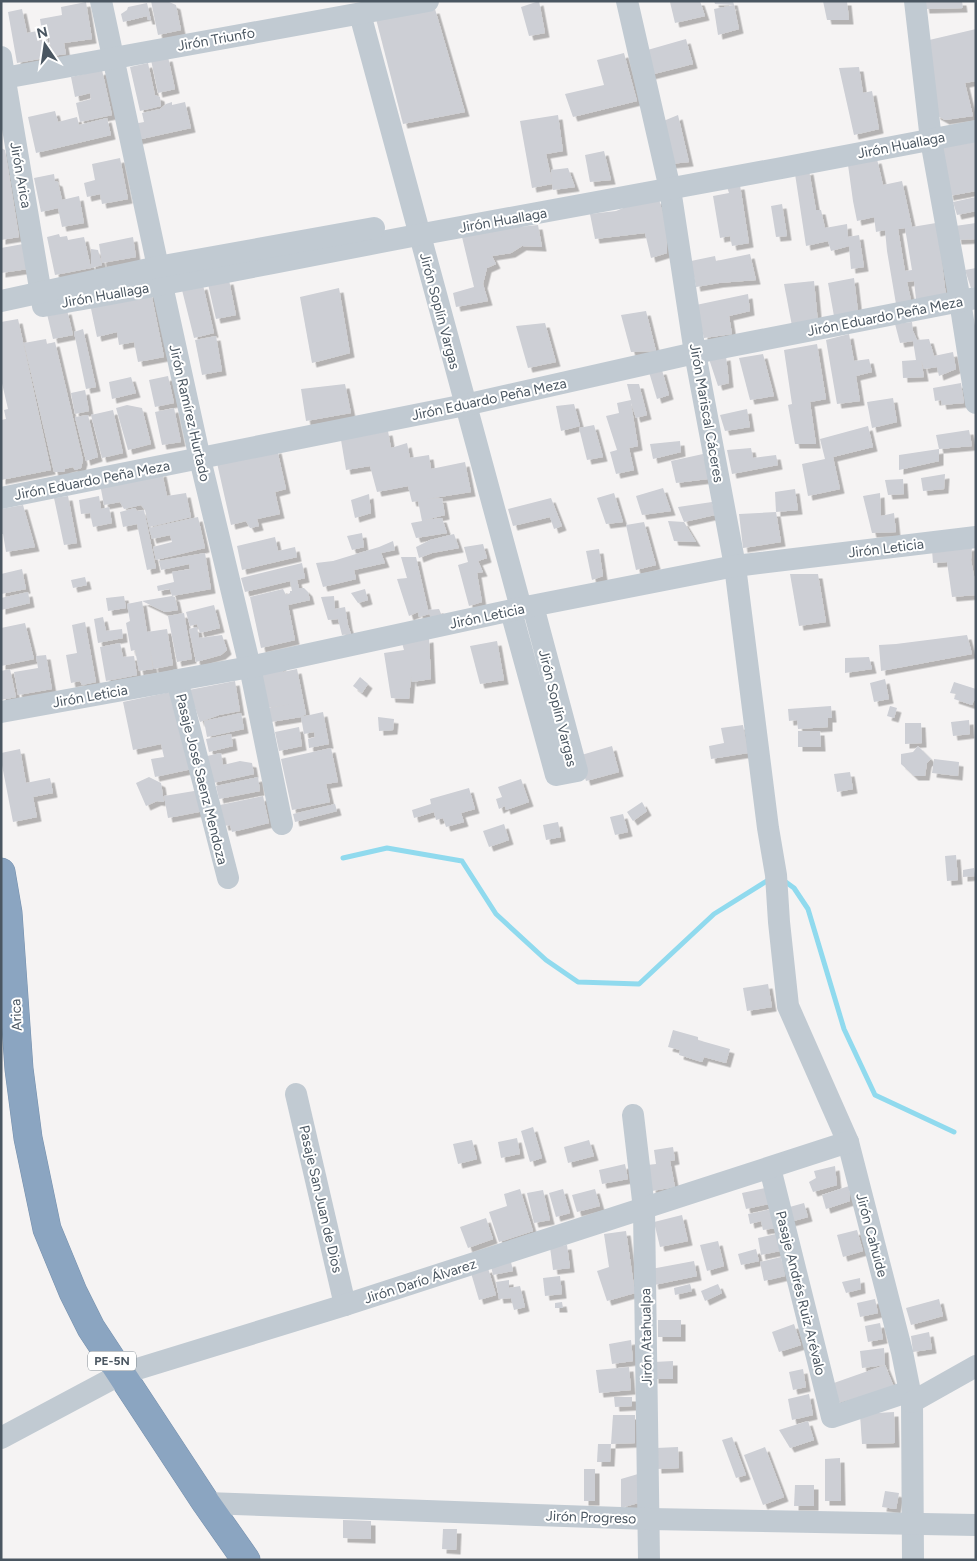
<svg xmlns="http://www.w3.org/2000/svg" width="977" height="1561" font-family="Figtree,sans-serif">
<defs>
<filter id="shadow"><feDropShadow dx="4.5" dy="4.5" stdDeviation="0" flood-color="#0004"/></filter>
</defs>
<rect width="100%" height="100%" fill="#f5f3f3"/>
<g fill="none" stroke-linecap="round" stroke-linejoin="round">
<g stroke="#90daee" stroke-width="5">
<polyline points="343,858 387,848 462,861 496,914 546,960 578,982 639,984 714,914 770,879"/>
<polyline points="783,880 794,888 808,909 844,1029 875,1095 954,1132"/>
</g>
</g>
<g fill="#cdcfd5" fill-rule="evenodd" filter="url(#shadow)">
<polygon points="151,1 167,1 176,5 181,30 158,35"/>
<polygon points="539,1 545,33 529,36 521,7"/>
<polygon points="700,1 705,16 675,23 670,2"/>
<polygon points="714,1 733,1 734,5 739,29 718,35 714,9 734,5 715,4"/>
<polygon points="823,1 847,1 849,20 827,20"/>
<polygon points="924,1 962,1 963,8 925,9"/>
<polygon points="86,2 92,39 64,43 66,54 52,56 49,37 43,38 40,19 62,15 61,7"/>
<polygon points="147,3 151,20 148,20 147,16 123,22 121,14 127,10 128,7"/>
<polygon points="22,9 27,33 37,31 39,41 47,40 50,57 17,63 8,12"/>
<polygon points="435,9 465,112 403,124 376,19"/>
<polygon points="976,29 976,81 965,83 973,116 945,120 936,115 925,41"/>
<polygon points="686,39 693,64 650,75 644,51"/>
<polygon points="624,53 637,101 573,117 565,94 604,85 597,60"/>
<polygon points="168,57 175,89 158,93 151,60"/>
<polygon points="148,63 155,95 160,97 161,106 140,111 130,67"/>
<polygon points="859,67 863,93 872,91 879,129 854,135 839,68"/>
<polygon points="102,70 112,115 80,122 76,103 91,99 90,93 75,97 71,77"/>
<polygon points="172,102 172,105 185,102 191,128 137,140 133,124 144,122 142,113 160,109 166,104"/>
<polygon points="55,111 58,122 77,117 79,125 107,118 111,135 36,153 28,117"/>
<polygon points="558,115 563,151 546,154 552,181 551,170 568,168 575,187 553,190 552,184 532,188 520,121"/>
<polygon points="678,115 689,162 670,164 661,122"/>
<polygon points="976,139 976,191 949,196 940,148"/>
<polygon points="1,148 5,150 19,237 1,240"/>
<polygon points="604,151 611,180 590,182 585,155"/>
<polygon points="120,158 128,199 102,204 100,194 87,197 84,183 95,180 92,164"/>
<path d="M877,159L883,185L902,181L912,227L936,223L941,256L946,296L916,299L914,281L907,282L911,300L896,304L887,251L885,230L876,232L874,217L857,221L853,201L848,165ZM905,228L912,270L905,271L898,229Z"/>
<polygon points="809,170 816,210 821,210 825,228 847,224 848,237 859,235 864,267 851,269 849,246 831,251 828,241 806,246 795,174"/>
<polygon points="54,174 55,181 58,182 62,200 79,196 84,223 62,227 58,208 41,212 34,178"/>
<polygon points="740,185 749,243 732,246 730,236 720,238 713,196 729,193 727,187"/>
<polygon points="976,197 976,211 957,215 953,202"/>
<polygon points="659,199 666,226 667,253 651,258 645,233 595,239 590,214 616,211 640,201"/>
<polygon points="782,204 787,236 776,237 771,206"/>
<polygon points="976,223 976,239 957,240 955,226"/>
<polygon points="538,225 542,247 522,246 511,253 492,256 496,264 487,268 483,284 488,301 456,307 453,293 474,287 462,237 509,228"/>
<polygon points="59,234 60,237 67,236 68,240 84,237 91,268 55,275 47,237"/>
<polygon points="133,237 136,257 102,263 99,244"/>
<polygon points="23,244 28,269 1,273 1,248"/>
<polygon points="91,249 98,250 102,265 91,268"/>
<polygon points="750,254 756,280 719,283 696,287 691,261 715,256 716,261"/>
<polygon points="976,268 976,287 971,288 965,270"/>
<polygon points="854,278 858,311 834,316 828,283"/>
<polygon points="229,280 236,315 216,319 208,284"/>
<polygon points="814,281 818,323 792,326 784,284"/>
<polygon points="203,285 214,333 194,338 182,290"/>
<polygon points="339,288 350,353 312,363 300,297"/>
<polygon points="151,292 164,357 138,362 134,342 119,345 117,332 97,337 90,304"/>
<polygon points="748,294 750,311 729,316 732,334 704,338 696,305"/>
<polygon points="67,310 73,335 53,339 47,314"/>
<polygon points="646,311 656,351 631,352 621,315"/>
<polygon points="18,319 51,470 1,480 1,420 6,419 4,410 8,409 1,379 1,322"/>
<polygon points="912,322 913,331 917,340 929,339 934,356 953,352 956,369 939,376 937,367 924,369 921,359 924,377 903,378 902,361 916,360 913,341 900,343 895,324"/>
<polygon points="545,323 556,362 528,368 516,326"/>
<polygon points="83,329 96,387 86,389 74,332"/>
<polygon points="849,334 854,361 869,359 872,372 856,376 860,401 837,404 826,340"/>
<polygon points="216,336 222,371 202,375 195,340"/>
<polygon points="46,339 47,344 55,342 83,460 81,468 75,470 73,467 65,469 64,472 54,472 24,343"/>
<polygon points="817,344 826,399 810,402 816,444 795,444 788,405 792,404 784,350"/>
<polygon points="763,354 774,396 750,400 739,358"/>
<polygon points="726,356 729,383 718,386 709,359"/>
<polygon points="662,370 669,395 657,399 649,372"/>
<polygon points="168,376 174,403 155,407 149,380"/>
<polygon points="131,377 136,393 112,399 109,382"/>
<polygon points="961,383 964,403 942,405 941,400 935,401 933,388"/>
<polygon points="345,384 351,413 306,421 301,389"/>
<polygon points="627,384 639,384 647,415 636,418 631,403 638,446 629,448 634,470 616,474 610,452 617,450 606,416 619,413 617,403 631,400"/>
<polygon points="85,390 89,411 75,414 71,393"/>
<polygon points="893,398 897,422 872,428 867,402"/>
<polygon points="574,404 580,426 561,431 556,406"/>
<polygon points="127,405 142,408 151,444 128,450 116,408"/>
<polygon points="174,408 181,442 162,445 155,412"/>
<polygon points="747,409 750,427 725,431 720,415"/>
<polygon points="113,410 123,453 102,458 91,415"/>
<polygon points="88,415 98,457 86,461 75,417"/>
<polygon points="594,425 603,457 587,460 579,428"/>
<polygon points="868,426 873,447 833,457 840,489 808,496 802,464 825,459 820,439"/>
<polygon points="969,430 972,446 939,449 936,435"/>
<polygon points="388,431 391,448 407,443 410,458 429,455 431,469 465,462 471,492 427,499 442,498 445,515 425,520 442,518 447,533 416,538 411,523 422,521 418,501 412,502 408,486 377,492 370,466 346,470 341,440"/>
<polygon points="680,441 681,452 653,459 650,444"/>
<polygon points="751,448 753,458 776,455 778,465 732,474 727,450"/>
<polygon points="277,449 286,489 275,492 280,514 257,519 259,526 250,528 246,521 231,525 217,463"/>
<polygon points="939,449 939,461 899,470 899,455"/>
<polygon points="703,454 708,479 676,483 671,461"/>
<polygon points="162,472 167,496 186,493 191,517 149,527 145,510 141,505 124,509 120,502 104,505 100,484"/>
<polygon points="945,474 944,489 923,491 921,478"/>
<polygon points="903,479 904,494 888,495 885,480"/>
<polygon points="663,488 671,511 642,515 636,496"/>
<polygon points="795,489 798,510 776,512 775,492"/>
<polygon points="614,493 623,522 606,524 597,498"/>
<polygon points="880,493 881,516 894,513 896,532 872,533 863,496"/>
<polygon points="369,494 371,513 355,518 351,500"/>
<polygon points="68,496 77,543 64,545 54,498"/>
<polygon points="99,496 101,509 109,507 112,523 93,527 90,513 81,514 79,500"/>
<polygon points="551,498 562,526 554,529 550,517 513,526 508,509"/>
<polygon points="712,502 715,515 684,522 678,507"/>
<polygon points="23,505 35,547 6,552 3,534 1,534 1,509"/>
<polygon points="135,508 137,511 144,510 156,568 147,570 137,524 123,527 120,512"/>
<polygon points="776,512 781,542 743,548 739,514"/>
<polygon points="198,517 205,548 156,560 153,547 172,542 170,535 152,539 149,528"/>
<polygon points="668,521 684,522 696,542 674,541"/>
<polygon points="644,522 656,565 636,570 626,525"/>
<polygon points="362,533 364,547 352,550 347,536"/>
<polygon points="454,534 459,548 432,553 419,558 416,547 430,540"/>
<polygon points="275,537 278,551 295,547 297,557 242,570 237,546"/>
<polygon points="393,541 395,550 381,553 385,563 354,570 356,579 323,587 316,563 333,561 379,547"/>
<polygon points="483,544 487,558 478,561 483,572 477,573 482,602 469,606 458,565 468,562 464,547"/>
<polygon points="972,546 971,560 976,586 976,595 952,597 947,562 933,563 932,550"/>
<polygon points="599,549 603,576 592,580 586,551"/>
<polygon points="205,553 211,589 172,596 175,597 178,610 165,612 142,601 172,596 170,589 158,591 157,586 174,582 172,572 190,569 189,564 161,570 159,561"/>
<polygon points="401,557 416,557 429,614 419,617 418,612 409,616 397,579 407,578"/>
<polygon points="302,563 305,578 297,580 299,588 304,588 308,592 310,600 288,605 295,640 261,648 250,597 283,589 286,595 290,593 290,591 292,591 290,581 245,592 241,578"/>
<polygon points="22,569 26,589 1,594 1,574"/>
<polygon points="790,574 818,574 826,622 799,626"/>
<polygon points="85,577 87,585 73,588 71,580"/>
<polygon points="365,589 368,600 358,603 351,593"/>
<polygon points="28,592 30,603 1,610 1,598"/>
<polygon points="124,596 126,608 108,611 106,598"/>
<polygon points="334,596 335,609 345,607 348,625 351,634 342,635 338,619 328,620 321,597"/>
<polygon points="142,601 147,632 167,629 173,665 154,669 150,650 153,669 139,671 135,650 131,651 126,623 130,621 127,604"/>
<polygon points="214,605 220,628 200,633 197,624 190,626 186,612"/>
<polygon points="439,609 442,616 431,618 428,610"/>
<polygon points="184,613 192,659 177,662 168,616"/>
<polygon points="103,617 106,631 122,629 123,638 98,643 94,619"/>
<polygon points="85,622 96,682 82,685 80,681 71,683 66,655 77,653 72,625"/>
<polygon points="25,623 34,659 1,666 1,628"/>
<polygon points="197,627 199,638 222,635 227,650 221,655 196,662 189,629"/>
<polygon points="967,635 972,654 881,671 879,645 896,644"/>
<polygon points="429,638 431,679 412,682 411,677 409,699 391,698 384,653 404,650 402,643"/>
<polygon points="497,641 504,680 480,684 470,646"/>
<polygon points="120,643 123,657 134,656 137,675 106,681 100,647"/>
<polygon points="46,655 52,689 18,695 14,672 38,668 36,656"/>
<polygon points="869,657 872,669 845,673 845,658"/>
<polygon points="281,664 283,672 297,669 306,714 301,717 323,712 329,744 309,748 308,739 315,737 314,732 304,734 301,717 271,722 269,708 291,704 267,708 261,675"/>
<polygon points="10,669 16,697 1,700 1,671"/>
<polygon points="360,677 368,684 362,693 353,686"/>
<polygon points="885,679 889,699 874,702 870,683"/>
<polygon points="235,681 240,711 219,715 200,722 189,690"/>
<polygon points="954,682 976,689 976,701 974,700 972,705 954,699 956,694 950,693"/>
<polygon points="175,691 192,769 155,777 151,759 164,757 161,744 133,750 123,702"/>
<polygon points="831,706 832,718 828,718 828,727 798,729 797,720 789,721 788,709"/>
<polygon points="890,706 897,708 894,718 887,716"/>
<polygon points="241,713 244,729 207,737 204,721"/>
<polygon points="378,717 394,719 393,730 379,731"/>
<polygon points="969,720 970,734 953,736 951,722"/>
<polygon points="905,723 921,723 922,743 905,744"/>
<polygon points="743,725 748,753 711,759 709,746 724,743 721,728"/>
<polygon points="299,727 302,746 279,751 275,732"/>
<polygon points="798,731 820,731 821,747 798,747"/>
<polygon points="231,734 233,746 209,752 206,739"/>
<polygon points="612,746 619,772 586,781 578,756"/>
<polygon points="918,746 931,759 927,763 925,776 914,776 901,764 901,754 913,752"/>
<polygon points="331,748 338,782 326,784 330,802 292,810 281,759"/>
<polygon points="20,749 26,783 50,778 53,793 33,797 37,817 13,822 1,760 1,753"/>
<polygon points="221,753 223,765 240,761 252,763 254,774 213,783 207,756"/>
<polygon points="934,759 959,762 958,776 932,773"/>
<polygon points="850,772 853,789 837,792 834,774"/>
<polygon points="149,777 161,783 164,802 157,801 146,806 136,783"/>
<polygon points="258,777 260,791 219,799 216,786"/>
<polygon points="521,779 529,802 506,810 505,806 499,809 496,799 502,797 498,787"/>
<polygon points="469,788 475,809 461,813 464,822 446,827 443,818 436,820 434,812 414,818 412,810 431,804 430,799"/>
<polygon points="200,790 204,811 168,818 164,796"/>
<polygon points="263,796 269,823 232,832 230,825 224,826 220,805"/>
<polygon points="642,802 647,811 633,821 627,812"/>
<polygon points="335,804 337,811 295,822 293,814"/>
<polygon points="623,814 628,832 615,835 610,817"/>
<polygon points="558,822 561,837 546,840 543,825"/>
<polygon points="504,824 509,840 489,847 483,831"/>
<polygon points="956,855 958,880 947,881 945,856"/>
<polygon points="974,868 975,876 963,877 963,870"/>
<polygon points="768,984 772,1007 747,1011 743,988"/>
<polygon points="673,1030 698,1037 698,1040 730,1049 726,1063 704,1057 702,1062 679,1055 680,1050 668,1047"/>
<polygon points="533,1127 542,1158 530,1162 521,1131"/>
<polygon points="517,1138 520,1154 501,1158 498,1142"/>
<polygon points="472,1140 477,1159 458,1164 453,1144"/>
<polygon points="589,1140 594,1156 568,1163 564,1147"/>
<polygon points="673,1147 675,1160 670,1161 675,1187 652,1191 647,1165 656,1164 654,1150"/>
<polygon points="625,1164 628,1179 602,1184 599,1170"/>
<polygon points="835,1166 837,1185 813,1192 809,1182 816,1178 814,1171"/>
<polygon points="849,1186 850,1201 826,1209 822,1195"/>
<polygon points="765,1188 769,1204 746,1209 742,1193"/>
<polygon points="520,1189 533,1231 499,1242 489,1212 507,1206 504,1194"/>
<polygon points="563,1189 570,1213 556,1217 549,1193"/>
<polygon points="595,1189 600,1206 577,1212 572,1195"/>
<polygon points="543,1190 550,1220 534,1223 527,1193"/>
<polygon points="804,1203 808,1217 790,1222 786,1208"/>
<polygon points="772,1209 776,1228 763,1230 761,1221 750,1224 748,1214"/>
<polygon points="682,1215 688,1241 660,1247 654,1222"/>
<polygon points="486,1218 493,1239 468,1248 460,1227"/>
<polygon points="857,1230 863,1251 843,1257 837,1235"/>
<polygon points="626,1231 635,1293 607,1301 597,1271 609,1267 604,1234"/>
<polygon points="776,1234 780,1251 761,1255 758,1238"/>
<polygon points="718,1241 724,1266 707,1271 700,1245"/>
<polygon points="567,1245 570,1268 553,1270 550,1247"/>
<polygon points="756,1249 759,1261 741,1265 738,1254"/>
<polygon points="781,1257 785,1276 764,1281 760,1262"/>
<polygon points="694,1261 697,1276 654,1285 651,1269"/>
<polygon points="511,1262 513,1271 493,1275 491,1266"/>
<polygon points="488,1268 496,1295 479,1300 471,1273"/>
<polygon points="560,1276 562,1294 545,1296 543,1278"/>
<polygon points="860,1278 861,1289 846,1293 842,1282"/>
<polygon points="509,1280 509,1288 520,1286 525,1307 514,1310 511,1298 499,1299 496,1282"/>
<polygon points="690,1284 692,1291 675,1295 674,1288"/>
<polygon points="718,1284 722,1293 705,1301 701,1291"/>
<polygon points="875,1299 878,1313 860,1317 857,1303"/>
<polygon points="939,1299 943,1316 911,1325 906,1308"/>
<polygon points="562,1302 563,1308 555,1308 555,1303"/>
<rect x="658" y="1320" width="23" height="17"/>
<polygon points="880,1323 883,1339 868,1342 865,1326"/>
<polygon points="794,1324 801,1345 779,1352 772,1332"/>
<polygon points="929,1332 932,1349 913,1352 911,1336"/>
<polygon points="631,1340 633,1361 612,1364 609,1344"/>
<polygon points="884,1348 885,1365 862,1368 860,1351"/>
<polygon points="673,1361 673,1379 654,1379 654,1362"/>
<polygon points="885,1365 894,1387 837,1403 831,1384"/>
<polygon points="629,1367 631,1390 599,1393 596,1370"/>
<polygon points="803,1369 806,1387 793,1390 789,1372"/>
<polygon points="809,1394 813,1415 792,1420 788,1399"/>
<polygon points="614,1397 632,1397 632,1406 615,1407"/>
<polygon points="894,1412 895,1443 862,1444 860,1414"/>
<polygon points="613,1415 635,1415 635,1443 611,1444"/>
<polygon points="808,1421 814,1440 790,1448 779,1430"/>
<polygon points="732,1437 746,1475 736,1478 722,1440"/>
<polygon points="598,1444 611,1444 610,1462 597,1462"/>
<polygon points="678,1447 679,1468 657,1469 656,1448"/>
<polygon points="765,1447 784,1497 763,1505 744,1455"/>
<polygon points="840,1458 841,1501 825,1501 825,1459"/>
<rect x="584" y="1469" width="11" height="32"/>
<polygon points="638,1474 638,1503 621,1508 621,1479"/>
<polygon points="795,1485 814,1485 814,1506 794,1506"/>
<polygon points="885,1491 899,1493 896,1509 882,1507"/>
<polygon points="343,1520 371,1521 371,1539 343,1538"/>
<polygon points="443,1529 457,1529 456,1550 442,1549"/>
</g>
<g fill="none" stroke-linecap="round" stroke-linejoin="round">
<defs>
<polyline id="highway" points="1,872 8,913 19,1069 28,1138 47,1229 73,1292 91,1328 206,1503 246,1560"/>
</defs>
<use href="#highway" stroke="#7690ad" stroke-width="29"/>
<g stroke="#c1cad2" stroke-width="22">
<polyline points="101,1 158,267 200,459 250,667 282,824"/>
<polyline points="627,1 670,189 695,353 735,566 768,828 776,875 779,922 788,1006 848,1142 902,1352 912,1402 913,1560"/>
<polyline points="915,1 931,140 960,301 976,403"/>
<polyline points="360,14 521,608"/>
<path d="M1,57L43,306C170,284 296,258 423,234C607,200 792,167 976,131"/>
<polyline points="4,78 428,1"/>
<polyline points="1,301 158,267 374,228"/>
<polyline points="1,498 465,405 695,353 976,298"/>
<polyline points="511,611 556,775 577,771 533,606"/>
<polyline points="177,680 228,878"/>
<polyline points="1,712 250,667 521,608 735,566 976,537"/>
<polyline points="296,1094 345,1305"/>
<polyline points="633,1115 644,1209 649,1560"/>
<polyline points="770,1168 832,1417 910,1391"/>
<polyline points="912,1402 976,1366"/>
<polyline points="1,1438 121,1374 345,1305 848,1142"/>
<polyline points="206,1503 649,1519 976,1525"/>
</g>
<use href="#highway" stroke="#8ba5c1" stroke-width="28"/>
</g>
<g text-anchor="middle" stroke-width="4" stroke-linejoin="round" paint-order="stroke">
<rect fill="#fff" stroke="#808990" stroke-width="1" x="88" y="1351.5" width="48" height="19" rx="4"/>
<g font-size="12" font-weight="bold" fill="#4a5661">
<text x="112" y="1365">PE-5N</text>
</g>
<g font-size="14" fill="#4a5661" stroke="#fff">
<text transform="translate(216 39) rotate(-10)" y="5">Jirón Triunfo</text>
<text transform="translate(901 145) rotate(-11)" y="5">Jirón Huallaga</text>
<text transform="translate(21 175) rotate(80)" y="5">Jirón Arica</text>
<text transform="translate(503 220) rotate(-10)" y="5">Jirón Huallaga</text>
<text transform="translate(105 295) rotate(-10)" y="5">Jirón Huallaga</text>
<text transform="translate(440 311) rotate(75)" y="5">Jirón Soplín Vargas</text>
<text transform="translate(885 316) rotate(-11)" y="5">Jirón Eduardo Peña Meza</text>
<text transform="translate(489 399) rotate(-12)" y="5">Jirón Eduardo Peña Meza</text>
<text transform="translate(190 413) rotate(77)" y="5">Jirón Ramírez Hurtado</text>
<text transform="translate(707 413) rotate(80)" y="5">Jirón Mariscal Cáceres</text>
<text transform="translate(92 480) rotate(-11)" y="5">Jirón Eduardo Peña Meza</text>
<text transform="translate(886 548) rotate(-7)" y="5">Jirón Leticia</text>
<text transform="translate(487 616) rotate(-12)" y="5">Jirón Leticia</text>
<text transform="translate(90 696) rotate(-10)" y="5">Jirón Leticia</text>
<text transform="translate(558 708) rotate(76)" y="5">Jirón Soplín Vargas</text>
<text transform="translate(202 779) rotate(76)" y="5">Pasaje José Saenz Mendoza</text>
<text transform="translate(16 1015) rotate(-93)" y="5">Arica</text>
<text transform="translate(321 1199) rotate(77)" y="5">Pasaje San Juan de Dios</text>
<text transform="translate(872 1235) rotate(75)" y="5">Jirón Cahuide</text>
<text transform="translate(420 1281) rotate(-18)" y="5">Jirón Darío Álvarez</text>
<text transform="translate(801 1293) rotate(76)" y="5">Pasaje Andrés Ruiz Arévalo</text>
<text transform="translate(646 1337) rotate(-91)" y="5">Jirón Atahualpa</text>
<text transform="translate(591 1517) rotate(2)" y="5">Jirón Progreso</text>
</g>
</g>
<rect width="977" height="1561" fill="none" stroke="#4a5661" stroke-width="5"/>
<g transform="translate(45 45) rotate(347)" stroke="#ffffff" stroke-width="4" paint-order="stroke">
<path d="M0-4L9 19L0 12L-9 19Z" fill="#4a5661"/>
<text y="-8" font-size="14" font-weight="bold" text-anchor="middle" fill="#4a5661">N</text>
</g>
</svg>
